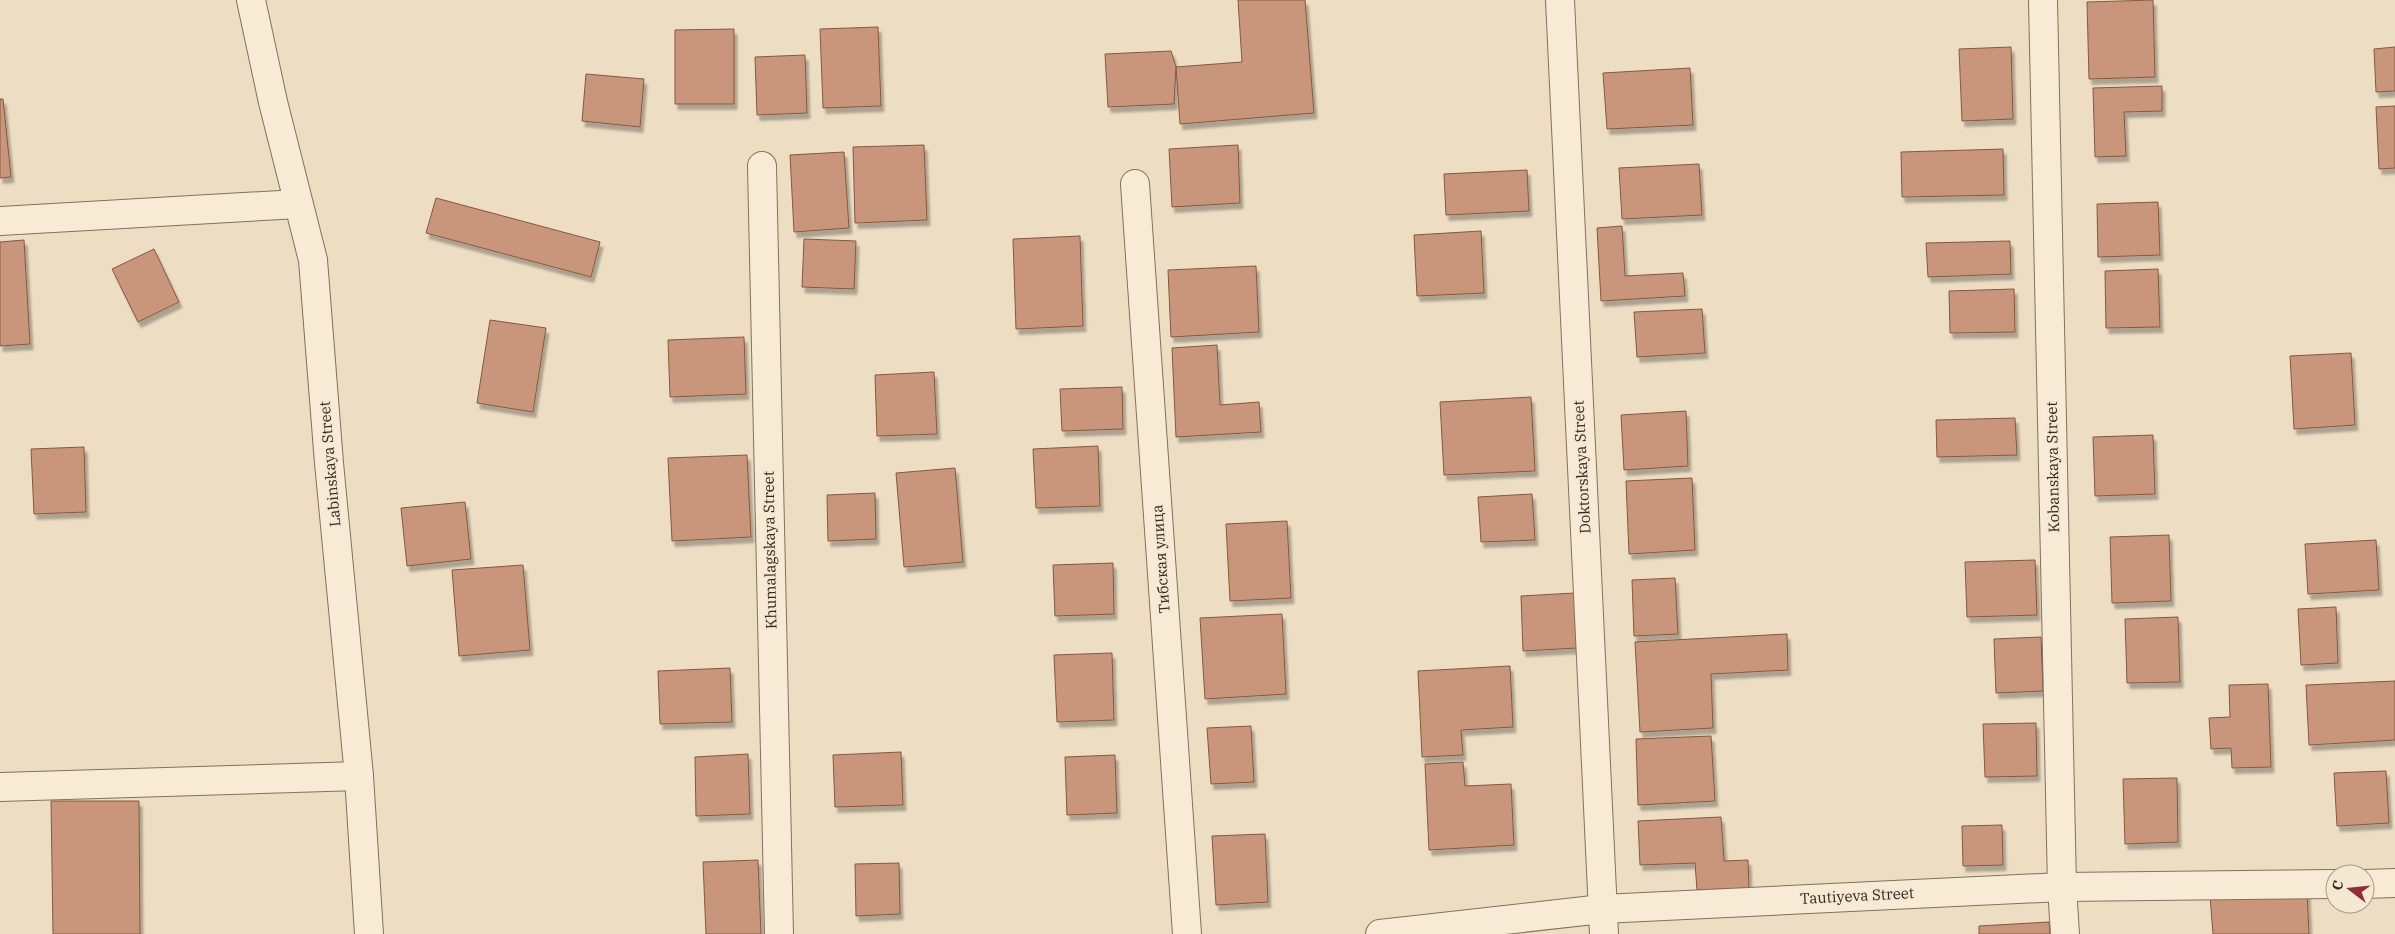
<svg xmlns="http://www.w3.org/2000/svg" width="2395" height="934" font-family="'IBM Plex Serif',serif">
<defs>
<filter id="shadow"><feDropShadow dx="3" dy="5.5" stdDeviation="1" flood-color="#0004"/></filter>
</defs>
<rect width="100%" height="100%" fill="#ecddc3"/>
<g fill="#c9967b" stroke="#855741" filter="url(#shadow)">
<polygon points="1238,0 1305,0 1314,113 1180,124 1176,67 1242,62"/>
<polygon points="2153,0 2155,77 2089,79 2087,2"/>
<polygon points="878,27 881,106 823,108 820,29"/>
<polygon points="734,29 734,104 675,104 675,30"/>
<polygon points="2011,47 2013,119 1962,121 1959,49"/>
<polygon points="2395,47 2395,91 2376,92 2374,49"/>
<polygon points="1171,51 1176,67 1174,104 1108,107 1105,54"/>
<polygon points="805,55 807,113 757,115 755,57"/>
<polygon points="1690,68 1693,125 1607,129 1603,73"/>
<polygon points="586,74 644,79 640,127 582,121"/>
<polygon points="2162,86 2162,111 2124,112 2126,156 2095,157 2093,88"/>
<polygon points="0,99 3,99 11,177 0,178"/>
<polygon points="2395,106 2395,168 2379,169 2376,107"/>
<polygon points="924,145 927,220 855,223 853,147"/>
<polygon points="1238,145 1240,203 1172,207 1169,149"/>
<polygon points="2003,149 2004,195 1902,197 1901,152"/>
<polygon points="844,152 849,228 794,232 790,155"/>
<polygon points="1699,164 1702,215 1622,219 1619,168"/>
<polygon points="1527,170 1529,211 1446,215 1444,174"/>
<polygon points="436,198 600,242 591,277 426,233"/>
<polygon points="2158,202 2160,255 2098,257 2097,204"/>
<polygon points="1622,226 1625,276 1683,273 1685,296 1601,301 1597,228"/>
<polygon points="1481,231 1484,293 1417,296 1414,235"/>
<polygon points="1080,236 1083,326 1016,329 1013,239"/>
<polygon points="804,239 856,241 854,289 802,287"/>
<polygon points="24,240 30,344 0,346 0,242"/>
<polygon points="2010,241 2011,274 1928,277 1926,243"/>
<polygon points="154,249 179,302 138,322 112,269"/>
<polygon points="1256,266 1259,332 1171,337 1168,270"/>
<polygon points="2158,269 2160,327 2106,328 2105,271"/>
<polygon points="2014,289 2015,332 1950,333 1949,291"/>
<polygon points="1702,309 1705,353 1637,357 1634,312"/>
<polygon points="490,320 546,328 533,412 477,403"/>
<polygon points="744,337 746,394 670,397 668,340"/>
<polygon points="1217,345 1220,405 1259,402 1261,432 1176,437 1172,348"/>
<polygon points="2351,353 2355,425 2294,429 2290,356"/>
<polygon points="934,372 937,434 877,436 875,375"/>
<polygon points="1122,387 1123,429 1062,431 1060,389"/>
<polygon points="1531,397 1535,471 1444,475 1440,402"/>
<polygon points="1686,411 1688,466 1624,470 1621,415"/>
<polygon points="2015,418 2017,455 1937,457 1936,420"/>
<polygon points="2153,435 2155,494 2095,496 2093,437"/>
<polygon points="1098,446 1100,506 1036,508 1033,449"/>
<polygon points="84,447 86,512 34,514 31,449"/>
<polygon points="747,455 751,537 672,541 668,458"/>
<polygon points="955,468 963,562 904,567 896,473"/>
<polygon points="1692,478 1695,550 1629,554 1626,481"/>
<polygon points="875,493 876,539 828,541 827,495"/>
<polygon points="1532,494 1535,540 1481,542 1478,497"/>
<polygon points="465,502 471,559 407,566 401,508"/>
<polygon points="1287,521 1291,598 1230,601 1226,524"/>
<polygon points="2169,535 2171,601 2112,603 2110,537"/>
<polygon points="2376,540 2379,590 2308,594 2305,544"/>
<polygon points="2035,560 2037,615 1967,617 1965,562"/>
<polygon points="1113,563 1114,614 1055,616 1053,565"/>
<polygon points="523,565 530,650 459,656 452,570"/>
<polygon points="1675,578 1678,634 1634,636 1632,580"/>
<polygon points="1575,593 1577,648 1523,651 1521,596"/>
<polygon points="2336,607 2338,663 2301,665 2298,609"/>
<polygon points="1282,614 1286,694 1205,699 1200,618"/>
<polygon points="2178,617 2180,682 2127,683 2125,619"/>
<polygon points="1787,634 1788,670 1711,674 1713,728 1640,732 1635,642"/>
<polygon points="2041,637 2043,691 1996,693 1994,639"/>
<polygon points="1112,653 1114,720 1057,722 1054,655"/>
<polygon points="1510,666 1513,727 1461,730 1463,755 1422,757 1418,671"/>
<polygon points="730,668 732,722 660,724 658,671"/>
<polygon points="2395,681 2395,740 2309,745 2306,685"/>
<polygon points="2268,684 2271,767 2232,768 2231,748 2211,749 2209,718 2230,717 2229,685"/>
<polygon points="2036,723 2037,776 1985,777 1983,724"/>
<polygon points="1251,726 1254,782 1211,784 1207,728"/>
<polygon points="1711,736 1715,801 1638,805 1636,739"/>
<polygon points="901,752 903,805 835,807 833,755"/>
<polygon points="748,754 750,814 696,816 695,757"/>
<polygon points="1115,755 1117,813 1067,815 1065,757"/>
<polygon points="1463,762 1465,786 1511,784 1514,845 1429,850 1425,764"/>
<polygon points="2386,771 2389,823 2337,826 2334,773"/>
<polygon points="2177,778 2178,842 2125,844 2123,779"/>
<polygon points="51,801 139,801 140,934 53,934"/>
<polygon points="1721,817 1724,861 1748,860 1749,888 1697,890 1695,863 1640,865 1638,821"/>
<polygon points="2002,825 2003,865 1963,866 1962,826"/>
<polygon points="1265,834 1268,902 1216,905 1212,836"/>
<polygon points="758,860 761,934 706,934 703,862"/>
<polygon points="899,863 900,914 856,916 855,864"/>
<polygon points="2307,890 2309,934 2213,934 2210,896"/>
<polygon points="2049,922 2050,934 1979,934 1979,926"/>
</g>
<g fill="none" stroke-linecap="round" stroke-linejoin="round">
<defs>
<g id="minor">
<polyline points="251,0 273,102 313,260 329,463 359,776 369,934"/>
<polyline points="1560,0 1604,934"/>
<polyline points="2043,0 2062,887 2065,934"/>
<polyline points="762,166 779,934"/>
<polyline points="1135,184 1187,934"/>
<polyline points="0,221 298,204"/>
<polyline points="0,787 359,776"/>
<polyline points="2365,884 2395,883"/>
<polyline points="1380,934 1602,909 2062,887 2335,884"/>
</g>
</defs>
<use href="#minor" stroke="#866f5b" stroke-width="30"/>
<use href="#minor" stroke="#f8ebd6" stroke-width="28"/>
</g>
<g text-anchor="middle" stroke-width="4" stroke-linejoin="round" paint-order="stroke">
<g font-size="15" fill="#37281e" stroke="#f4e8d3">
<text transform="translate(330 464) rotate(-95)" y="5">Labinskaya Street</text>
<text transform="translate(1582 467) rotate(-93)" y="5">Doktorskaya Street</text>
<text transform="translate(2053 467) rotate(-91)" y="5">Kobanskaya Street</text>
<text transform="translate(770 550) rotate(-91)" y="5">Khumalagskaya Street</text>
<text transform="translate(1161 559) rotate(-94)" y="5">Тибская улица</text>
<text transform="translate(1857 896) rotate(-3)" y="5">Tautiyeva Street</text>
</g>
</g>
<g transform="translate(2350 889) rotate(286)"><circle r="24" fill="#f4e8d3" stroke="#a89b8b"/>
<path d="M0-4L9 19L0 12L-9 19Z" fill="#932d35"/>
<text y="-8" font-size="14" font-weight="bold" text-anchor="middle" fill="#37281e">С</text>
</g>
</svg>
